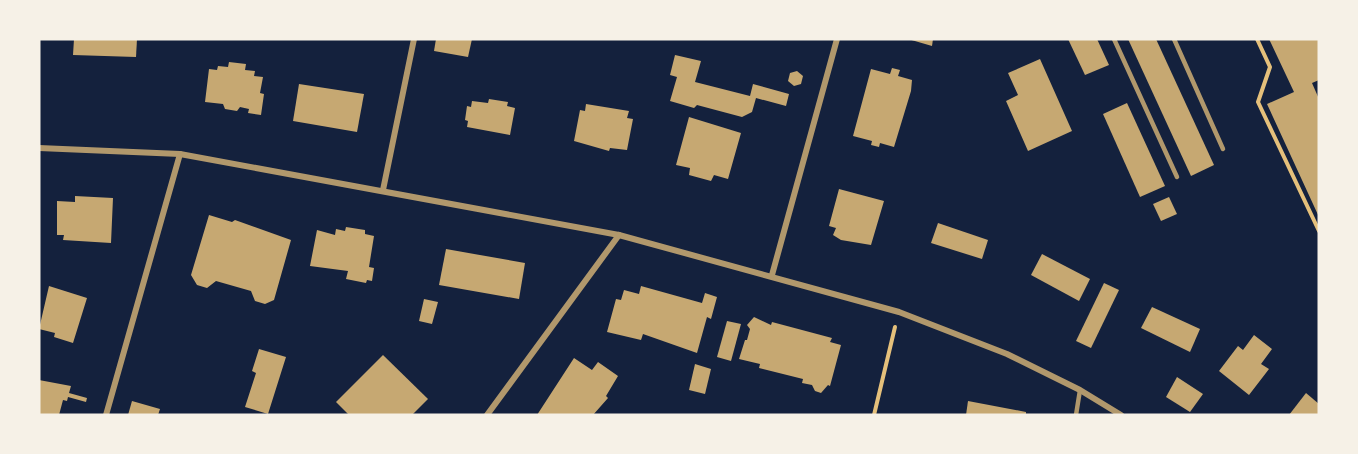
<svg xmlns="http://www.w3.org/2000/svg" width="1358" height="454" font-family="Karla,sans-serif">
<rect width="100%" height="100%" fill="#14213d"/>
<g fill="#c6a872">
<polygon points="74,39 137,39 136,57 73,55"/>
<polygon points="436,39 472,39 468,57 434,51"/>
<polygon points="908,39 933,39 932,46"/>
<polygon points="1068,39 1097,39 1109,65 1085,75"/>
<polygon points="1128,39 1156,39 1214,165 1191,176"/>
<polygon points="1269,39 1319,39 1319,80 1312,83 1319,99 1319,217 1267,104 1294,92"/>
<polygon points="675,55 701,61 695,82 750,96 753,84 789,94 786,106 756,98 752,112 742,117 697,105 694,108 670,101 677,77 670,75"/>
<polygon points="1040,59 1072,131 1028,151 1006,101 1018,95 1008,73"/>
<polygon points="229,62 246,64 245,70 255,71 254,76 263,77 260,93 264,94 261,115 248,113 249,109 240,107 237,111 225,109 223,104 205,102 209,69 217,70 218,66 228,67"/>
<polygon points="892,68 900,70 898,76 912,80 911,91 894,147 880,143 879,147 871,145 872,141 853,136 871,69 890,74"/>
<polygon points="797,71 803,76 801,84 794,86 788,81 790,73"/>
<polygon points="299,84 364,94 357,132 293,121"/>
<polygon points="489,99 508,102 507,106 515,108 510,135 467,127 468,121 465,120 467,106 471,107 472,101 488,103"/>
<polygon points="1127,103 1165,186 1140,197 1103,114"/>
<polygon points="586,104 629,111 627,118 633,119 627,150 610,148 609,151 574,141 580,110 585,111"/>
<polygon points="689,117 741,133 728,179 714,175 711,181 689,175 690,168 676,165"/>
<polygon points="839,189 884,201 871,245 841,240 833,235 836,228 829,226"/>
<polygon points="75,196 113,198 111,243 63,240 64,235 57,235 57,201 75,202"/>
<polygon points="1169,197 1177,214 1161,221 1153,204"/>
<polygon points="209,215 232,222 235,220 291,240 274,300 265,304 255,301 251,291 216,281 207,288 197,285 191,275"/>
<polygon points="938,223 988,240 982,259 931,243"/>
<polygon points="346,227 365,230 365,234 374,236 369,267 374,268 372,281 367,280 366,283 346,279 348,271 310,266 317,230 335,235 336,229 345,231"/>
<polygon points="446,249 525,263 519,299 439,285"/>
<polygon points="1042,254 1090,279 1079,301 1031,275"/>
<polygon points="1104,283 1119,290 1091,348 1076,341"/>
<polygon points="49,286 87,298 73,343 54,337 55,333 39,329"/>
<polygon points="641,286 702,303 705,293 717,297 711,319 707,317 697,353 643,334 641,340 607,332 616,299 621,300 624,290 639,294"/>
<polygon points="424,299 438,302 432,324 419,321"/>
<polygon points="1152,307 1200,329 1190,352 1141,328"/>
<polygon points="754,317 771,325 772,322 832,338 830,342 841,345 830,386 828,385 821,393 815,391 812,385 802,383 803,379 759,368 760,364 739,359 745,340 747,340 750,329 747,325"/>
<polygon points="727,321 741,324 731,361 717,357"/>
<polygon points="1254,335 1272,349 1261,364 1269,369 1249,395 1219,371 1238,346 1243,350"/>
<polygon points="259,349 286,357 268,414 245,407 256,373 252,371"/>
<polygon points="383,355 428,399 412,415 349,415 336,402"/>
<polygon points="574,358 592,370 598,362 618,376 606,396 608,398 593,415 537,415"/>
<polygon points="695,364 711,369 705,394 689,390"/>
<polygon points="1177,377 1203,394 1190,412 1166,397"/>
<polygon points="39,380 71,386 69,393 87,398 86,402 68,397 67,401 63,400 59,415 39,415"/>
<polygon points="1306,393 1319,404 1319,415 1289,415"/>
<polygon points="132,401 160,409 158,415 128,415"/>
<polygon points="968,401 1026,412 1026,415 966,415"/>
</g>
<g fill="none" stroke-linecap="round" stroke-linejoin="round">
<g stroke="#e5c07b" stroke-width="4">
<polyline points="1257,39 1270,67 1258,102 1319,231"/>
<polyline points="874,415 895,327"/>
</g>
<g stroke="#b1986c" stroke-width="4.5">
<polyline points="1114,39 1177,177"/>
<polyline points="1174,39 1223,149"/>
<polyline points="1076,415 1080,390"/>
</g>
<g stroke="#b1986c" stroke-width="6">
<polyline points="39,148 180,154 619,235 899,312 1007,354 1080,390 1121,415"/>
<polyline points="383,190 414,39"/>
<polyline points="772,275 837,39"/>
<polyline points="106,415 180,154"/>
<polyline points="487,415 619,235"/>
</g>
</g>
<rect width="1358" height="454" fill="none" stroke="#f6f1e7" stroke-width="81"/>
</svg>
